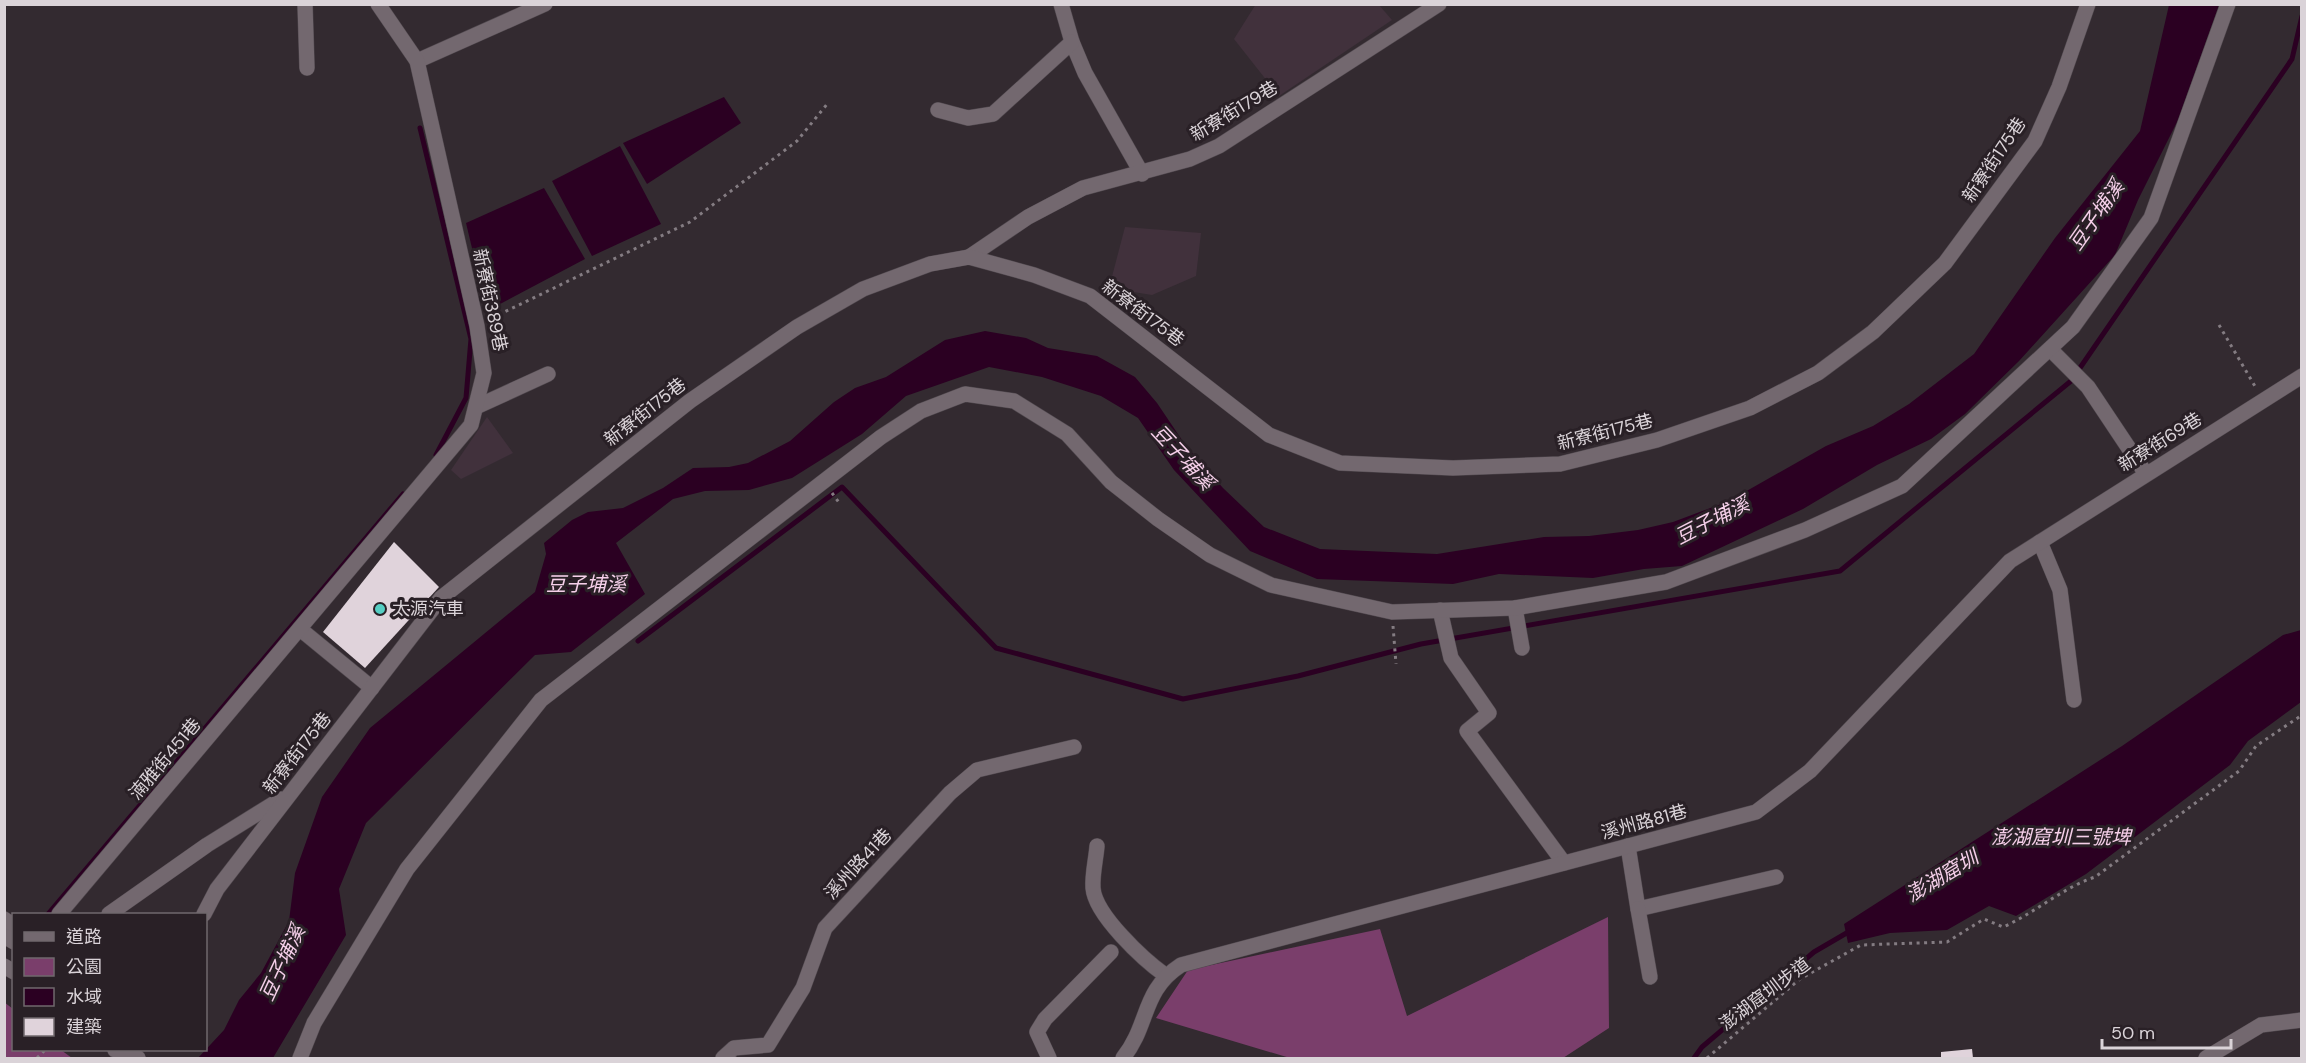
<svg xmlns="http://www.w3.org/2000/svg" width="2306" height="1063" font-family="'DM Sans','Noto Sans TC',sans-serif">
<rect width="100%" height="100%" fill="#332a30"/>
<g fill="#41313c">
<polygon points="1256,4 1379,5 1392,20 1279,96 1234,39"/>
<polygon points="1125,227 1201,233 1196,276 1152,295 1109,288"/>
<polygon points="487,417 513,453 461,479 451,470"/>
</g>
<g fill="#7a3e6b">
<polygon points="1608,917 1609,1028 1563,1058 1290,1058 1156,1018 1188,970 1380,929 1407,1016"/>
<polygon points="4,1002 13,1009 14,1050 61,1050 72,1058 5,1058"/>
</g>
<g fill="#2b0022">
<polygon points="2169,5 2219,5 2178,120 2138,200 2115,255 2019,361 1965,414 1931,439 1877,465 1803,509 1682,566 1644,569 1593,578 1499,574 1453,584 1317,579 1250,551 1174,470 1138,418 1101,396 1042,377 989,367 906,396 862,434 792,478 749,490 705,491 673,499 616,543 645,594 571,652 535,655 366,823 339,889 346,935 273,1058 198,1058 224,1030 239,1000 261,973 289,921 295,873 322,797 370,728 535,592 546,554 544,543 572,520 588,512 623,508 663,488 693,468 729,467 748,463 790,441 834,402 855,388 886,377 945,340 985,331 1026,338 1048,348 1097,356 1135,377 1157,403 1186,446 1223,488 1264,527 1320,549 1437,554 1544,537 1589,536 1638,530 1673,522 1729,501 1826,446 1873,426 1909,404 1974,354 2055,238 2140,131"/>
<polygon points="724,97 741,123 647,184 623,143"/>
<polygon points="620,146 661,224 592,256 552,181"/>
<polygon points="544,188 585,259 487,311 466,223"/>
<polygon points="2301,630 2301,702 2248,741 2230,765 2086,874 2016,916 1989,906 1947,930 1890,933 1848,943 1844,924 2122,746 2283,635"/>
</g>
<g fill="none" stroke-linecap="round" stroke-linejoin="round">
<g stroke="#2b0022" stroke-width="5">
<polyline points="420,128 471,339 466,398 436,455"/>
<polyline points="638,641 842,487 996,648 1183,699 1298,676 1421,644 1840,571 2071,381 2292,59 2302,16"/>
<polyline points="48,914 403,494"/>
<polyline points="1694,1058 1702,1047 1814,952 1850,931"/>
</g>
</g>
<g fill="#e0d3db">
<polygon points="394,542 439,587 365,668 323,632"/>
<polygon points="1972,1049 1973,1058 1941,1058 1941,1052"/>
</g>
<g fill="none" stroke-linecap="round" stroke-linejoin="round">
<defs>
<g id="minor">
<polyline points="305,4 307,68"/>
<polyline points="1061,4 1072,42 1085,73 1142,174"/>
<polyline points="417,61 545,4"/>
<polyline points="938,110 968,118 993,114 1072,42"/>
<polyline points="969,257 1028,217 1083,188 1190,159 1219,146 1439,4"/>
<polyline points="2050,349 2088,387 2146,474"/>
<polyline points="476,407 548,374"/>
<polyline points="2040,542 2060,590 2074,700"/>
<polyline points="1515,608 1522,648"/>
<polyline points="1440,610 1451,658 1489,713 1467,731 1564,863"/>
<polyline points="300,629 372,688"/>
<path d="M1097,846C1096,859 1092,875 1093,888C1095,915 1144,960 1165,975"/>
<polyline points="1628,846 1638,909 1776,877"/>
<polyline points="1638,909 1650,977"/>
<polyline points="59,914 471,425 484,373 477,326 417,61 378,4"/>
<polyline points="109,914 207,845 281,799"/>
<polyline points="204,914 217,889 441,598 690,401 797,327 863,289 930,264 969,257 1034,275 1090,296 1269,435 1340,463 1453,468 1560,464 1657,440 1750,408 1818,373 1873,332 1945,263 2035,141 2059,87 2088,4"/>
<polyline points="4,919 14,926"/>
<polyline points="4,936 14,942"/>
<polyline points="4,966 14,972"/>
<polyline points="115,1050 132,1054 138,1058"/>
<polyline points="300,1058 314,1023 407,869 541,700 881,437 921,411 965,394 1014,401 1067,434 1111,482 1158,519 1210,555 1271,585 1392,612 1515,608 1666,582 1805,530 1902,486 2073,327 2151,218 2228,4"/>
<polyline points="723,1058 734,1048 768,1045 803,988 825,928 950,793 977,770 1074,747"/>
<polyline points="1049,1058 1037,1032 1045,1019 1111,952"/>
<path d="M1123,1058C1150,1024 1141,991 1181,965L1756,812L1810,771L2010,561L2302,376"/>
<polyline points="2206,1058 2261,1025 2302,1020"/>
</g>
</defs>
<use href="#minor" stroke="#50484e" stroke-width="16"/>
<g stroke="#847c82" stroke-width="3" stroke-dasharray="3 4.5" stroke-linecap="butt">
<polyline points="492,318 690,222 797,141 828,103"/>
<polyline points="2219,325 2256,388"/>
<polyline points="832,493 840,504"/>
<polyline points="1393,626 1396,664"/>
<polyline points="37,1058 45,1050"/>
<path d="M1707,1058L1800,979L1861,945L1947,942L1984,919L2003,927C2035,913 2062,888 2095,877L2239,771L2256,746L2302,715"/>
</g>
<use href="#minor" stroke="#73686f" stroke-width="15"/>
</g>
<circle fill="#56cec3" stroke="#292026" stroke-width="2" cx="380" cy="609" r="6"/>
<g text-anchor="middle" stroke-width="6" stroke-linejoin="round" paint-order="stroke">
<g font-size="18" fill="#dad3d8" stroke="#292026">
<text transform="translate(1234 111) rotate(-31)" y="6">新寮街179巷</text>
<text transform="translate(1994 160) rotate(-56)" y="6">新寮街175巷</text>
<text transform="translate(490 300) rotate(78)" y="6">新寮街389巷</text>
<text transform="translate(1143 313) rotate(37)" y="6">新寮街175巷</text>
<text transform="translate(645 412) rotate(-38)" y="6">新寮街175巷</text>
<text transform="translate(1605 432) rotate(-14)" y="6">新寮街175巷</text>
<text transform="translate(2160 442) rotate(-32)" y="6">新寮街69巷</text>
<text transform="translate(297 753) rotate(-52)" y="6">新寮街175巷</text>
<text transform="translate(165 759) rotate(-50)" y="6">湳雅街451巷</text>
<text transform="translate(1644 822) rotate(-15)" y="6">溪州路81巷</text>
<text transform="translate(858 864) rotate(-47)" y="6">溪州路41巷</text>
<text transform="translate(1765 994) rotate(-37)" y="6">澎湖窟圳步道</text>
</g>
<g font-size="18" fill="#dad3d8" stroke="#292026" text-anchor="start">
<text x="392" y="615">太源汽車</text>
</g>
<g font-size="20" font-style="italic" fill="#f5cfe9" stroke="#292026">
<text transform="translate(2096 215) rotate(-55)" y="7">豆子埔溪</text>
<text transform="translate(1183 457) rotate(47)" y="7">豆子埔溪</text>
<text transform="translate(1712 520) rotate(-27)" y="7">豆子埔溪</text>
<text x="586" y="591">豆子埔溪</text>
<text x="2061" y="844">澎湖窟圳三號埤</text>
<text transform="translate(1942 876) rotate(-31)" y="7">澎湖窟圳</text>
<text transform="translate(282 963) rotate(-65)" y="7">豆子埔溪</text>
</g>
</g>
<rect width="2306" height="1063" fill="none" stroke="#dad3d8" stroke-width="12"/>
<rect x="12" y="913" width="195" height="138" fill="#292026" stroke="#70686d" stroke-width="1.5"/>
<rect x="24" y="932" width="30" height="9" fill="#73686f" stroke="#70686d" stroke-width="1.5"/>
<text x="66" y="943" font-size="18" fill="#dad3d8">道路</text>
<rect x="24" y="958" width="30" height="18" fill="#7a3e6b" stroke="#70686d" stroke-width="1.5"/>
<text x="66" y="973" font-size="18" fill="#dad3d8">公園</text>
<rect x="24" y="988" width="30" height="18" fill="#2b0022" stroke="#70686d" stroke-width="1.5"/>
<text x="66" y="1003" font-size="18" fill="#dad3d8">水域</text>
<rect x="24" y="1018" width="30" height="18" fill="#e0d3db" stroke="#70686d" stroke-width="1.5"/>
<text x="66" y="1033" font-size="18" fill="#dad3d8">建築</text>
<path d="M2102 1039v9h129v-9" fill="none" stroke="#dad3d8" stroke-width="3"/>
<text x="2111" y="1039" font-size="18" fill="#dad3d8" stroke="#292026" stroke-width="4.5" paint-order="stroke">50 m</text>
</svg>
